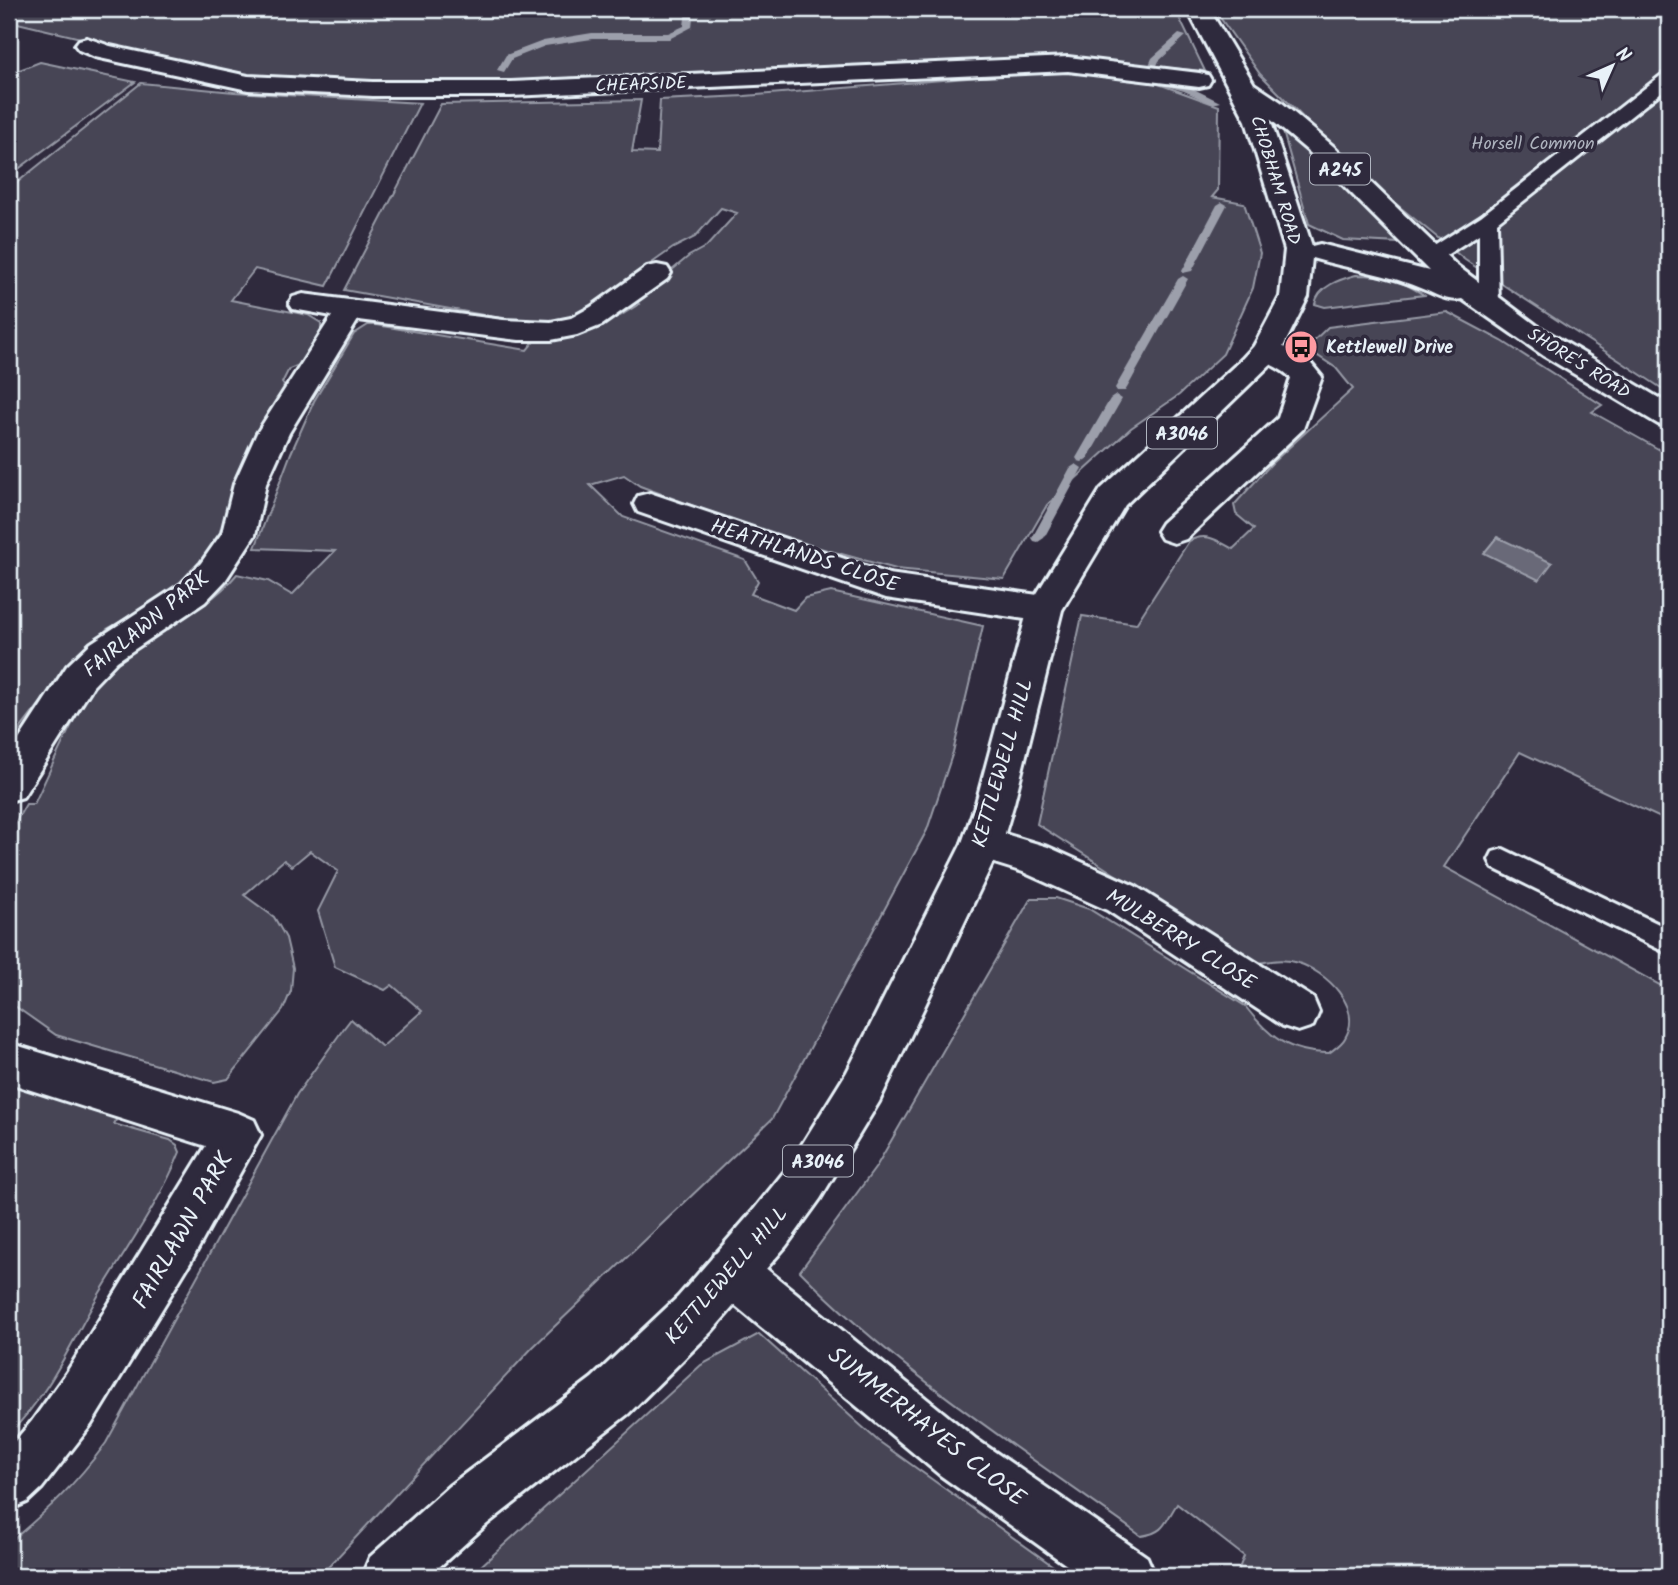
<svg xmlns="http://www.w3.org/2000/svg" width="1678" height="1585" font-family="Kalam,sans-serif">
<rect width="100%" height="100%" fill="#2f2a3d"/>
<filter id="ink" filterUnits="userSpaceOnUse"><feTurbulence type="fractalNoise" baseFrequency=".0143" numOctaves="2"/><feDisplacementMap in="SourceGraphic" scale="14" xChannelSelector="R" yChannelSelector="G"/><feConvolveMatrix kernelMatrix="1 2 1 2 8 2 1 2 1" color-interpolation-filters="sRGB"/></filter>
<g filter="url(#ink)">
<g fill="#464455" stroke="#979aa6" stroke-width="2">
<polygon points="9,9 1175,9 1205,71 1079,60 739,76 380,85 253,79 9,21"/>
<polygon points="1214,9 1669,9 1669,393 1465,260 1358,173 1260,74"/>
<polygon points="40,62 135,82 9,176 9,74"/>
<path d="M1041,72L1085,73L1156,83L1219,106L1218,190L1212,197L1244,203L1260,253L1253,288L1223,354L1179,395L1131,428L1047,505L1004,579L896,569L769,534L640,486L624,475L590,485L623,517L745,560L758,581L751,594L794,610L805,598L831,592L983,626L953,752L927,830L772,1119L533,1347L320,1576H9V1543C49,1509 74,1486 106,1443L297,1094L344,1028L351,1019L382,1047L422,1011L392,985L385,990L335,967L318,911L338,871L310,851L292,866L284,860L244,895L274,917L286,938L293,968L291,991L283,1010L228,1079L214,1082L56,1035L9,1002V833L26,804H34C55,762 84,685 120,657C159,627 206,612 237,574L268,581L292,595L335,551L255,548L291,453L314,401L354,334L368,325H376L527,350L536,339L613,315L620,316L639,304L636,300L689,256L707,246L737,213L721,208L695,237L673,248L588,308L557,323L517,321L344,290L441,104L641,100L632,152L657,153L660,100L745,96Z"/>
<polygon points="141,83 234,92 420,103 327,286 255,269 231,300 308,315 321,323 321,329 299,365 289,369 282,383 285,387 239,478 225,530 187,584 107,629 76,659 56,683 21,728 9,751 9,189"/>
<polygon points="1284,135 1291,135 1400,243 1343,240 1309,224"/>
<path d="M1356,275C1386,275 1399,279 1424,295L1325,307L1315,304C1318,286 1341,279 1356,275Z"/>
<path d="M1447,312L1502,341L1602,405L1592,412L1669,455V680L1664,689L1669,692V822L1520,752L1444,867L1669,990V1576H1236L1244,1556L1177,1504C1165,1522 1165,1533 1141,1536C1024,1452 901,1374 800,1271L876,1167L1031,898H1056L1089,909L1245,1006C1269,1037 1289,1053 1329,1053C1334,1049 1342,1044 1345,1038C1364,1007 1325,971 1298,963C1283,958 1269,961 1254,964L1037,824L1082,616L1136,624L1189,541C1207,532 1216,540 1233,549L1254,529L1236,514L1234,505L1272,463L1353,389L1336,368L1306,348L1328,327Z"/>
<path d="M9,1082L118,1116L114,1124L170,1140L177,1145L180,1152C161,1200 125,1251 98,1296C69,1346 51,1392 9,1434Z"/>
<polygon points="759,1334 877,1440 1067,1576 470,1576 701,1365"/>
</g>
<polygon fill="#696978" stroke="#9c9fab" stroke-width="2" points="1497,537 1552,563 1539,580 1484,553"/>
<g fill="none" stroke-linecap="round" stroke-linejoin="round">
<g fill="#9c9fab" fill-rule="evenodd">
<polygon points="686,9 694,9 692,27 669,39 592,39 545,46 512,59 504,72 497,70 506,55 543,41 592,33 668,33 684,26"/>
<polygon points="1179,34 1186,36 1159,61 1154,72 1148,72 1147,70 1152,58"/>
<polygon points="1158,78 1190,87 1220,102 1212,104 1184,91 1155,83 1155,79"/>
<polygon points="1222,202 1227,205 1192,271 1183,273 1182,271 1217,205"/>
<polygon points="1183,276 1188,279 1127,388 1125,391 1117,391 1115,388 1178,279"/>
<polygon points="1116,395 1122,399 1088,458 1082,462 1078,461 1076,458 1110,399"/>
<polygon points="1076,464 1082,468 1044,538 1038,542 1034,541 1032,538 1070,468"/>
</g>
<defs>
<g id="service">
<polygon points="1669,73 1669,86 1497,222 1499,306 1496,310 1482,310 1479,306 1479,234 1437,261 1423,261 1420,257 1423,253 1481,216 1663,74"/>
<polygon points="1503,849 1669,929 1669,954 1493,868 1489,860 1493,852"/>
</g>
<g id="minor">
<polygon points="87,38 110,46 248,76 373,82 511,82 1068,57 1199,73 1208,75 1211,80 1208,85 1199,87 1068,71 511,96 373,96 248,90 95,57 79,50 75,45 79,40"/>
<polygon points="657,265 667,267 671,273 667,279 602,325 577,335 551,340 519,340 358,320 289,433 266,484 255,535 225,581 205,602 117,661 93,686 23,797 9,801 9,755 67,666 91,643 181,584 201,563 222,533 234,484 257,433 332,316 293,309 289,303 293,297 303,294 503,320 551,322 571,318 591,307 647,267"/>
<path d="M1267,341L1303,354L1322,377L1303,429L1186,539L1174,543L1162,539L1157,531L1162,523L1278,418L1291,378C1280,366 1261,363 1252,350L1256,343Z"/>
<polygon points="650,493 889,574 1045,596 1057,600 1062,609 1057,618 1045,622 886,598 638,512 634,504 638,496"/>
<polygon points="982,827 1048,847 1135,886 1313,998 1319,1012 1313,1026 1298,1031 1283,1026 1107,910 1023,872 968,855 962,843 968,831"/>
<polygon points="9,1043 238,1113 254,1120 261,1135 190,1263 91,1425 42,1488 27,1502 9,1510 9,1448 32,1421 67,1372 206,1146 9,1083"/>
<polygon points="731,1247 748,1254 976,1439 1147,1557 1155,1576 1082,1576 940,1475 714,1288 707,1271 714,1254"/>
</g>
<path id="primary" d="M1187,9H1209L1254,84L1281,102L1333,146L1456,265L1536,325L1669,404V427L1658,424L1544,356L1462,299C1449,302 1437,295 1425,290C1389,274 1350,269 1312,258L1308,297L1278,357L1125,505L1062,610L1014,803L1002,843L879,1102L820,1199L786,1246L712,1331L628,1414L487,1524L429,1576H362L370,1557L449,1486L592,1378L678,1297L752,1212L788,1167L847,1072L962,843L976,803L1028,609L1033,600L1101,489L1242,359L1254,346L1280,297L1285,250L1246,121ZM1270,119L1315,157L1429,271L1320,244L1312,246Z"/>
</defs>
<use href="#service" stroke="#e8f1f8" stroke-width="6"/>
<use href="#minor" stroke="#e8f1f8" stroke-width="6"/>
<use href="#primary" stroke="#e8f1f8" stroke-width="6"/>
<use href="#service" fill="#2f2a3d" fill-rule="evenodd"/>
<use href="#minor" fill="#2f2a3d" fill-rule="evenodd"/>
<use href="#primary" fill="#2f2a3d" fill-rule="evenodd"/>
</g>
</g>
<defs>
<symbol id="bus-disc" viewBox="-11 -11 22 22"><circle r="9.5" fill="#ff9aa2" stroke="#2f2a3d"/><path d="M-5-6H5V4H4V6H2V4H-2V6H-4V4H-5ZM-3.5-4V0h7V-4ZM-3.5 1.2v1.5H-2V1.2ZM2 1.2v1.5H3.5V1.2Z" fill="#111"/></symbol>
</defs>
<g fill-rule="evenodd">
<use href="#bus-disc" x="1282" y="328" width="38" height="38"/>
</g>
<g text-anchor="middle" stroke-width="7" stroke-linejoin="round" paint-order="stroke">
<g font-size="18" fill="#e8f1f8" stroke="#2f2a3d">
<text transform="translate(641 84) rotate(-2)" y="6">CHEAPSIDE</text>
<text transform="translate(1276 180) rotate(73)" y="6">CHOBHAM ROAD</text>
<text transform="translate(1579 363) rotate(32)" y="6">SHORE'S ROAD</text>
</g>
<g font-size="18" fill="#afb4bf" stroke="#2f2a3d">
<text x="1533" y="149">Horsell Common</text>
</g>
<g font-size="18" font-weight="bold" fill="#e8f1f8" stroke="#2f2a3d" text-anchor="start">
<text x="1326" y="353">Kettlewell Drive</text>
</g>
<g fill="#2f2a3d" stroke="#b0b5c0" stroke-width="2">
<rect x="1310" y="153.5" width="60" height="31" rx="5"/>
<rect x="1147" y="417.5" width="70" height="31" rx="5"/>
<rect x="783" y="1145.5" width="70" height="31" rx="5"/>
</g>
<g font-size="19" font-weight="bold" fill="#e8f1f8">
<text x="1340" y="176">A245</text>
<text x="1182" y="440">A3046</text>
<text x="818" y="1168">A3046</text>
</g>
<g font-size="21" fill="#e8f1f8" stroke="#2f2a3d">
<text transform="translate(805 555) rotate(18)" y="7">HEATHLANDS CLOSE</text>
<text transform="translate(146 624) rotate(-39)" y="7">FAIRLAWN PARK</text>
<text transform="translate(1002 763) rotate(-74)" y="7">KETTLEWELL HILL</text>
<text transform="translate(1181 939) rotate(32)" y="7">MULBERRY CLOSE</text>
<text transform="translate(726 1275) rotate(-49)" y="7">KETTLEWELL HILL</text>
</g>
<g font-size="24" fill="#e8f1f8" stroke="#2f2a3d">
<text transform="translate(182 1230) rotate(-60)" y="8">FAIRLAWN PARK</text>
<text transform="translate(927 1426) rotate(38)" y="8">SUMMERHAYES CLOSE</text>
</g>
</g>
<rect width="1678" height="1585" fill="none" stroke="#2f2a3d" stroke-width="35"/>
<rect x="18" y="18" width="1643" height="1550" fill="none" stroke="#e8f1f8" stroke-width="2.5" filter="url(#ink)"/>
<g transform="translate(1612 66) rotate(45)" stroke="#2f2a3d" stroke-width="5" paint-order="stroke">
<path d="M0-5L12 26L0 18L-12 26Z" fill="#e8f1f8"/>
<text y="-10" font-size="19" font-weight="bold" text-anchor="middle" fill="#e8f1f8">N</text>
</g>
</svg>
